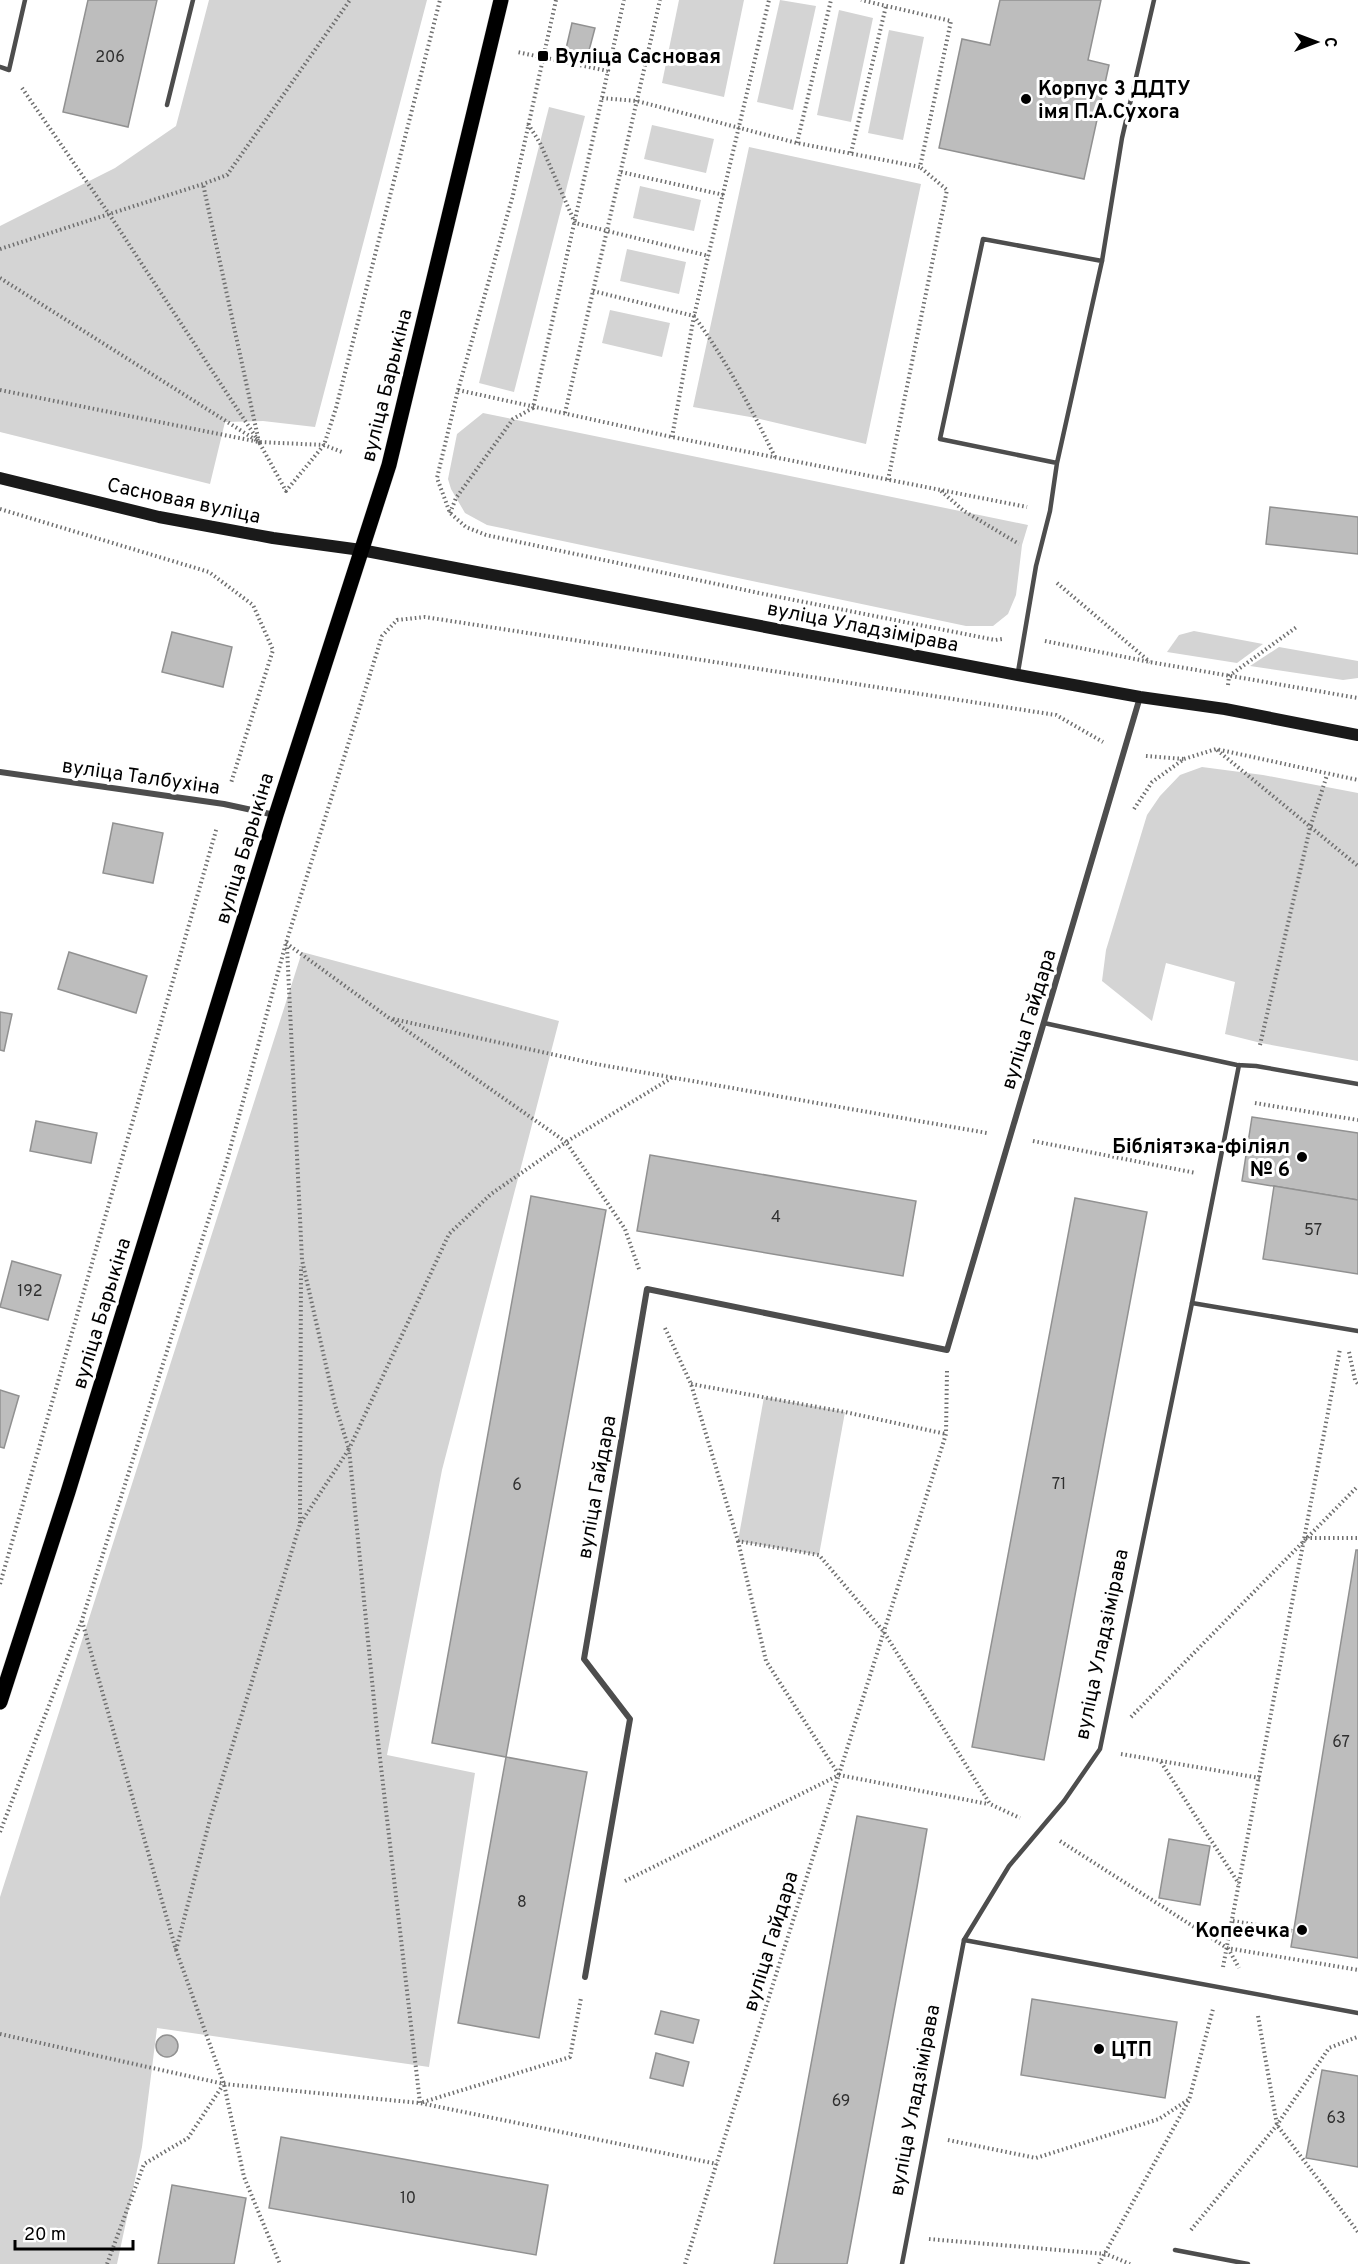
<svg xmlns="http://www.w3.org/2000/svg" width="1358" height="2264" font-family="Overpass,sans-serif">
<rect width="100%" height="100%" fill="#fff"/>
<g fill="#d4d4d4">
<polygon points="209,0 427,0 315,427 263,421 225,422 210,484 0,432 0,226 115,168 176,126"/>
<polygon points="679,0 744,0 724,97 662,83"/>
<polygon points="780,0 816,6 793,110 757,102"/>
<polygon points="839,10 873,18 851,122 817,115"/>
<polygon points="889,30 924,37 903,140 868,133"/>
<polygon points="549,107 585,116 514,392 479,383"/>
<polygon points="652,125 714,139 706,173 644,159"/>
<polygon points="749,147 921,184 866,444 756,418 693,407"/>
<polygon points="640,186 701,200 694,231 633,218"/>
<polygon points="627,249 686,262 679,294 620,281"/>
<polygon points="610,310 670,323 662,357 602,343"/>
<polygon points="483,413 1028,525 1022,545 1016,595 1008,614 993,626 966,626 487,525 465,513 451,489 448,479 457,434"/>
<polygon points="1194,631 1263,644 1237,663 1167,652 1179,635"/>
<polygon points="1279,647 1358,661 1358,678 1343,680 1250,666"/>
<polygon points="1202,767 1263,775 1358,793 1358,1061 1261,1043 1225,1034 1235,982 1166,963 1152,1021 1102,981 1106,950 1147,815 1160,796 1180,775"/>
<polygon points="302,952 559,1021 442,1470 387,1755 475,1773 429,2067 157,2028 142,2147 117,2264 0,2264 0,1897"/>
<polygon points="764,1397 845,1412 819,1555 738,1541"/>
</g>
<g fill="#bdbdbd" stroke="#919191" stroke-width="1.5">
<polygon points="88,0 157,0 128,127 63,112"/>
<polygon points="1000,0 1101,0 1088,60 1109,65 1084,179 939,148 962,39 990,45"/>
<polygon points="572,23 595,28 587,58 565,53"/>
<polygon points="1270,507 1358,517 1358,554 1266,544"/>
<polygon points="172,632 232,647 223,687 162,672"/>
<polygon points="113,823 163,833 153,883 103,873"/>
<polygon points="69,952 147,976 136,1013 58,989"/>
<polygon points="0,1012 12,1014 4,1051 0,1050"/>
<polygon points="1252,1117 1358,1133 1358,1200 1242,1181"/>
<polygon points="36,1121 97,1133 91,1163 30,1151"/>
<polygon points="650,1155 916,1201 903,1276 637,1231"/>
<polygon points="1274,1186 1358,1200 1358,1274 1263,1259"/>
<polygon points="531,1196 606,1210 506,1757 432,1743"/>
<polygon points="1075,1198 1147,1212 1044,1760 972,1747"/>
<polygon points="12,1261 61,1275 48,1320 0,1307"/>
<polygon points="0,1390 19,1396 4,1448 0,1447"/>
<polygon points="1356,1550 1358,1550 1358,1958 1291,1947"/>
<polygon points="506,1757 587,1772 539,2038 458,2023"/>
<polygon points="857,1816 927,1829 917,1887 847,2264 774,2264"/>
<polygon points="1169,1839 1210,1846 1200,1905 1159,1898"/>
<polygon points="1032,1999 1177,2022 1165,2098 1021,2075"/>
<polygon points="661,2011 699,2020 693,2043 655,2034"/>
<circle cx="167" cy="2046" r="11"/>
<polygon points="656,2053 689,2062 683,2086 650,2078"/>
<polygon points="1322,2070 1358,2076 1358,2167 1306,2158"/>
<polygon points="281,2137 548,2185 536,2255 269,2208"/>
<polygon points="172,2185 246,2198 234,2264 158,2264"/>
</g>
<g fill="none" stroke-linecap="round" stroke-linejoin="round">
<defs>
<polyline id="primary" points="0,1702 68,1492 276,815 389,465 501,0"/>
</defs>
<use href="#primary" stroke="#dbdbdb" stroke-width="16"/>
<g stroke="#6f6f6f" stroke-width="4" stroke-dasharray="1.5 3" stroke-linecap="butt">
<polyline points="556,0 513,195 458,390 437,478 450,513 466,527 486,535 759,593 995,640 1002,639"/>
<polyline points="608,71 624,0"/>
<polyline points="22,88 109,214 259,442 286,491 324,445 336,408 440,0"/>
<polyline points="602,98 637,101 797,143 920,167 951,21 861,0"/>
<polyline points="528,124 540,143 575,223 709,256"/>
<polyline points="797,143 831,0"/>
<polyline points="851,153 886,6"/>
<polyline points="621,172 724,195"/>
<polyline points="0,249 203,184 227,175 350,0"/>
<polyline points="0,278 259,442 203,184"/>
<path d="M593,291L694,316C726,360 751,408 775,457"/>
<polyline points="0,390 259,442 324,445 342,452"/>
<polyline points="458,390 672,437 1027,507"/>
<polyline points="565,413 660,0"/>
<polyline points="672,437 694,316 769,0"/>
<polyline points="888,480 947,190 920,167"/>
<polyline points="941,491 964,511 1019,544"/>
<polyline points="0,509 209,572 253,605 273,650 231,783"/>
<polyline points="450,513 456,498 513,419 533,408 608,71 517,52"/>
<polyline points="1057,583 1150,662"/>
<polyline points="1045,641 1150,662 1358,698"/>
<polyline points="1228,685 1229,676 1298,626"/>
<polyline points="1217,750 1358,866"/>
<polyline points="1146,756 1184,759"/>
<polyline points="1134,809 1152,782 1184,759 1216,749 1358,780"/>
<polyline points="286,943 389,1018 566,1142 491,1194 449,1234 349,1449 378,1741 420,2103 570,2057 581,1998"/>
<polyline points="393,1019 596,1064 987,1133"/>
<polyline points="1260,1045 1310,828 1327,775"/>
<polyline points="1255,1103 1358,1120"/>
<polyline points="1033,1141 1196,1173"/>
<polyline points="639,1269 625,1229 566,1142 673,1077"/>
<polyline points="665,1328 691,1384 738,1541 819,1555 884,1632 990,1804 1020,1818"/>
<polyline points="1349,1352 1355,1380 1358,1384"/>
<polyline points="691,1384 845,1412 946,1434"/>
<polyline points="300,1523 301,1266"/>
<polyline points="1306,1538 1358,1538"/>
<polyline points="738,1541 766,1661 839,1775"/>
<polyline points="0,1584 217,827"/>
<polyline points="82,1621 176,1950 224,2084 244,2177 280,2264"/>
<polyline points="1131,1717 1358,1486"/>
<polyline points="1121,1754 1260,1778"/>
<polyline points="1161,1762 1239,1884"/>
<polyline points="0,1832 82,1620 121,1497 226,1164 286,943 382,636 397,620 425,617 1056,715 1103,742"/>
<polyline points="1060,1841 1227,1948 1358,1970"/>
<polyline points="625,1881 839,1775 988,1804"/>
<polyline points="1233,1921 1293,1931"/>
<polyline points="1228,1948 1239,1968"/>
<polyline points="176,1950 210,1819 300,1524 349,1449 335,1405 302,1260 287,947"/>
<polyline points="1223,1967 1340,1349"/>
<polyline points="1258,2016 1277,2125 1358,2232"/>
<polyline points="0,2034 224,2084 420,2103 717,2164"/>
<polyline points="948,2140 1036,2158 1159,2119 1188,2100"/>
<polyline points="1191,2230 1277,2125 1329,2048 1357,2037"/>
<polyline points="929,2239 1106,2254 1130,2264"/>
<polyline points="107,2264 144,2164 188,2138 223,2085"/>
<polyline points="685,2264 946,1434 947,1371"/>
<polyline points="1099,2264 1189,2100 1213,2009"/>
</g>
<g stroke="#4d4d4d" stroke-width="4.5">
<polyline points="0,67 9,70 25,0"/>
<polyline points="167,105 193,0"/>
<polyline points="1102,261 1122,138 1154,0"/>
<polyline points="1018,672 1036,566 1050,511 1057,463 1102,261 983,239 940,439 1057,463"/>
<polyline points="1044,1023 1237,1065 1256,1066 1358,1084"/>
<polyline points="1192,1303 1358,1331"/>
<polyline points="964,1940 1358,2013"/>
<polyline points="1175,2250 1248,2264"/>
<polyline points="902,2264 964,1940 1009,1866 1064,1801 1100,1749 1192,1303 1239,1065"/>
</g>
<g stroke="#4d4d4d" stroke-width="6">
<polyline points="0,772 224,804 275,815"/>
<polyline points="585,1977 630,1719 584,1659 647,1289 947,1350 1140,697"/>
</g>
<polyline stroke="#1a1a1a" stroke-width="12" points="0,478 159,517 273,538 361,550 1018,675 1140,697 1225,709 1358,735"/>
<use href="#primary" stroke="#000" stroke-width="15"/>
</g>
<g fill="#000" stroke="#fff" stroke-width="2">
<rect x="537" y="50" width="12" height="12" rx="3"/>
<circle cx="1026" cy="99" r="6"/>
<circle cx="1302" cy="1157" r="6"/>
<circle cx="1302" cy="1930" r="6"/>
<circle cx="1099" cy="2049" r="6"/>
</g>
<g text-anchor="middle" stroke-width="6" stroke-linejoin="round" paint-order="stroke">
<g font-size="16" fill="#2f2f2f">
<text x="110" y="62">206</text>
<text x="776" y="1222">4</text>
<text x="1313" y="1235">57</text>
<text x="30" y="1296">192</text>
<text x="1059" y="1489">71</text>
<text x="517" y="1490">6</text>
<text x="1341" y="1747">67</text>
<text x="522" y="1907">8</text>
<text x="841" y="2106">69</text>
<text x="1336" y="2123">63</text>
<text x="408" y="2203">10</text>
</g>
<g font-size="20" font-weight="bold" fill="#000" stroke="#fff" text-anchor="start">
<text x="555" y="63">Вуліца Сасновая</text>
<text x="1038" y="95">Корпус 3 ДДТУ<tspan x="1038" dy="23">імя П.А.Сухога</tspan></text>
<text x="1290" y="1153" text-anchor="end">Бібліятэка-філіял<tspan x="1290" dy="23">№ 6</tspan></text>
<text x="1290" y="1937" text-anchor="end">Копеечка</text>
<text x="1111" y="2056">ЦТП</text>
</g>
<g font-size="20" fill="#000" stroke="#fff">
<text transform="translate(386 385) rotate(-76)" y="7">вуліца Барыкіна</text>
<text transform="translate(184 500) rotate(12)" y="7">Сасновая вуліца</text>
<text transform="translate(863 626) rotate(11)" y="7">вуліца Уладзімірава</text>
<text transform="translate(141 776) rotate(8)" y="7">вуліца Талбухіна</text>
<text transform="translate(244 848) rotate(-73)" y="7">вуліца Барыкіна</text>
<text transform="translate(1028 1019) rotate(-73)" y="7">вуліца Гайдара</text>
<text transform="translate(101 1313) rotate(-73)" y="7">вуліца Барыкіна</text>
<text transform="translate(596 1487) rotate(-80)" y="7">вуліца Гайдара</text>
<text transform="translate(1101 1644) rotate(-78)" y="7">вуліца Уладзімірава</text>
<text transform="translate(770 1941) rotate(-73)" y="7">вуліца Гайдара</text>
<text transform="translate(914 2100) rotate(-79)" y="7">вуліца Уладзімірава</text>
</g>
</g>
<g transform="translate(1316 42) rotate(90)" stroke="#ffffff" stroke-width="4.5" paint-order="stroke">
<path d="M0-4.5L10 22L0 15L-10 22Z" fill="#000000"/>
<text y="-9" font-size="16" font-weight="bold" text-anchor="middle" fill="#000000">С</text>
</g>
<path d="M15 2240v9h118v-9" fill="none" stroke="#000000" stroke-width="3"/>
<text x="24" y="2240" font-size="18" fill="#000000" stroke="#ffffff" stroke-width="4.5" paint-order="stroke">20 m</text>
</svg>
